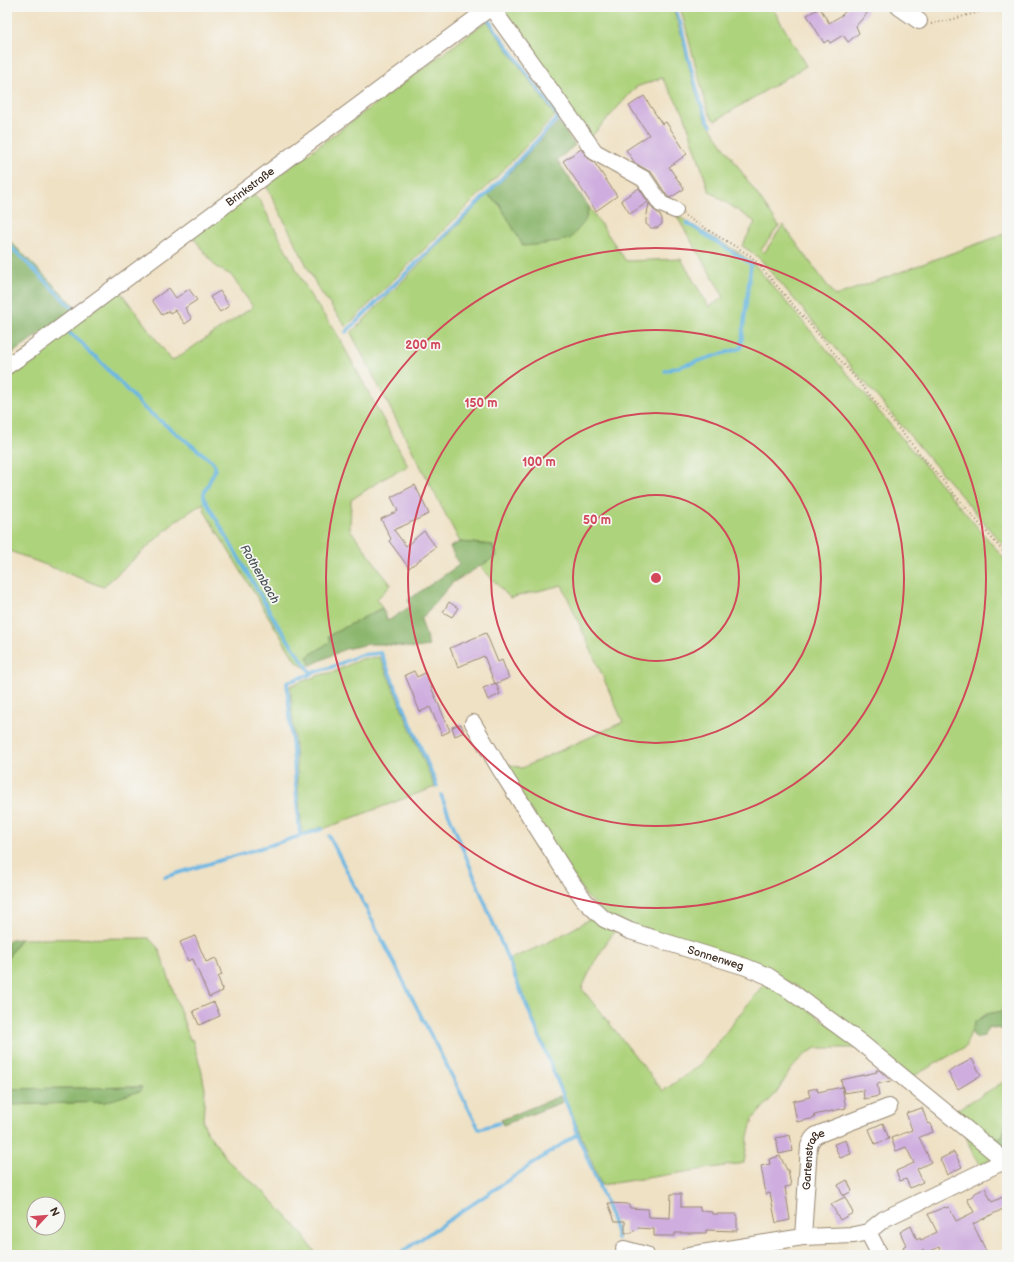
<svg xmlns="http://www.w3.org/2000/svg" width="1014" height="1262" font-family="'Balsamiq Sans',sans-serif">
<rect width="100%" height="100%" fill="#f6f6f2"/>
<filter id="ink" filterUnits="userSpaceOnUse"><feTurbulence type="fractalNoise" baseFrequency=".025" numOctaves="2"/><feDisplacementMap in="SourceGraphic" scale="8" xChannelSelector="R" yChannelSelector="G"/><feConvolveMatrix kernelMatrix="1 2 1 2 8 2 1 2 1" color-interpolation-filters="sRGB"/></filter>
<filter id="wash" filterUnits="userSpaceOnUse"><feTurbulence type="fractalNoise" baseFrequency=".012" numOctaves="4" result="noise"/><feDisplacementMap in="SourceGraphic" scale="16" xChannelSelector="R" yChannelSelector="G"/><feGaussianBlur stdDeviation="0.9" result="paint"/><feColorMatrix in="noise" values="0 0 0 0 0 0 0 0 0 0 0 0 0 0 0 0 0 1.4 0 .05"/><feComposite in="paint" operator="in"/></filter>
<g filter="url(#wash)">
<rect width="100%" height="100%" fill="#efe1c4"/>
<g fill="#aed37d" stroke="#747e4e" fill-rule="evenodd">
<path d="M508,7H673C685,44 691,83 705,119L779,226L761,250L764,253L783,225L835,296L1007,233V550L761,260L750,251L742,246L755,222L709,191L684,114L662,78L636,87L590,138L501,12Z"/>
<path d="M680,7H772L806,66L715,121C707,114 705,99 702,89C694,62 688,34 680,7Z"/>
<polygon points="487,21 555,116 483,191 346,327 318,288 266,185"/>
<polygon points="251,194 259,199 310,295 337,334 408,466 381,480 351,500 350,529 391,585 377,599 382,608 328,636 332,641 307,657 311,665 304,667 295,660 205,512 203,503 176,521 103,587 7,550 7,374 120,291 172,361 253,307 231,275 216,267 193,237"/>
<polygon points="488,195 500,205 524,246 585,221 589,207 626,261 681,259 709,307 724,297 676,215 739,253 754,264 1007,562 1007,1010 987,1014 975,1022 965,1047 912,1077 794,984 607,916 587,897 500,762 522,768 623,722 562,585 510,598 480,566 497,556 492,545 460,542 351,333"/>
<polygon points="380,657 435,787 323,829 322,827 302,834 290,686 320,675 334,672 361,659"/>
<path d="M594,916L616,929C603,948 590,967 582,989L663,1091L699,1066L767,980L862,1048H816L803,1056L789,1072L778,1091L753,1119L748,1136L744,1163L601,1185L509,959C539,948 568,933 594,916Z"/>
<path d="M149,938L159,949L190,1040L192,1039L201,1068L205,1089L203,1122L207,1132L230,1163L267,1195L301,1232L317,1255H7V1105L105,1102L141,1087L7,1089V959L20,939ZM34,1204H58V1228H34Z"/>
<polygon points="1007,1080 1006,1126 1001,1138 987,1140 953,1112"/>
<polygon points="965,1133 995,1158 980,1165 972,1152"/>
</g>
<g fill="#8ab56c" stroke="#627045">
<polygon points="558,122 575,145 557,160 589,207 585,221 570,239 545,244 523,246 500,205 488,195"/>
<polygon points="7,238 76,307 7,357"/>
<polygon points="460,542 492,545 497,556 452,583 421,619 429,646 415,648 382,644 369,644 345,649 311,665 307,657 331,641 328,636 382,608 388,621 411,606 408,600 459,565 450,547"/>
<polygon points="19,939 20,939 7,959 7,943 9,940"/>
<polygon points="1007,1010 1007,1030 988,1027 985,1036 976,1038 971,1032 975,1022 987,1014"/>
<polygon points="142,1087 140,1091 105,1102 7,1105 7,1089"/>
<polygon points="560,1096 563,1102 503,1125 501,1120"/>
<path d="M1007,1103V1151L1002,1152L987,1140L991,1135L1001,1138C1007,1127 1006,1115 1007,1103Z"/>
</g>
<g fill="none" stroke-linecap="round" stroke-linejoin="round">
<g stroke="#6bb7e4" stroke-width="3.5">
<polyline points="675,7 681,25 688,57 701,104 708,121 711,125"/>
<polyline points="487,18 568,130"/>
<polyline points="7,243 70,306 75,309"/>
<polyline points="67,331 83,344 90,354 96,357 145,409 212,461 215,465 215,470 204,493 204,498 277,624 311,673 332,667 360,655 381,653 437,786"/>
<polyline points="346,332 486,195 559,117"/>
<polyline points="665,371 741,348 751,264 687,223"/>
<polyline points="311,673 309,675 287,682 300,836 322,829"/>
<path d="M441,795L574,1122C582,1150 596,1176 606,1204C610,1216 616,1227 617,1239"/>
<polyline points="329,836 479,1129 499,1123"/>
<polyline points="165,877 300,836"/>
<polyline points="397,1255 577,1134"/>
</g>
</g>
<g id="blocks">
<g fill="#cfaedf">
<polygon points="849,7 863,7 868,12 856,26 859,33 848,42 843,35 830,43 828,40 824,43 807,15 820,8 829,23 842,15"/>
<polygon points="644,96 662,124 666,122 687,154 669,167 684,189 670,198 667,196 652,173 635,163 626,150 649,135 629,106"/>
<polygon points="581,149 588,158 594,162 617,196 596,211 563,161"/>
<polygon points="639,188 648,202 630,214 621,200"/>
<polygon points="649,203 653,209 659,214 662,218 662,224 657,228 651,228 646,224 646,220"/>
<polygon points="169,288 176,298 189,289 197,300 185,308 192,319 185,324 175,310 170,313 169,311 162,315 152,300"/>
<polygon points="220,291 229,306 220,312 210,297"/>
<polygon points="415,485 429,514 394,530 406,546 424,531 436,547 409,568 389,541 391,539 381,519 398,511 391,497"/>
<polygon points="449,602 458,608 452,617 443,612"/>
<polygon points="486,633 498,662 502,660 509,678 495,684 484,656 458,667 450,648"/>
<polygon points="414,671 417,677 425,673 450,731 442,735 430,707 420,712 405,675"/>
<polygon points="496,683 500,694 488,700 483,688"/>
<polygon points="461,724 464,732 455,736 452,727"/>
<polygon points="195,936 206,962 216,958 222,975 218,977 223,991 209,997 193,959 188,961 180,942"/>
<polygon points="214,1002 220,1016 199,1025 193,1011"/>
<polygon points="972,1059 981,1075 958,1089 948,1072"/>
<polygon points="876,1070 879,1070 891,1081 877,1084 879,1096 864,1099 863,1090 844,1093 841,1080 877,1072"/>
<polygon points="842,1087 846,1108 814,1115 815,1118 797,1122 793,1101 810,1097 808,1090 817,1088 818,1092"/>
<polygon points="922,1108 928,1124 930,1123 933,1132 919,1137 931,1162 917,1169 923,1182 910,1188 906,1179 900,1181 896,1171 914,1163 906,1147 896,1151 891,1138 912,1130 906,1113"/>
<polygon points="883,1123 889,1139 875,1144 869,1129"/>
<polygon points="790,1135 793,1151 779,1154 776,1138"/>
<polygon points="846,1140 851,1154 840,1158 834,1144"/>
<polygon points="954,1152 962,1167 947,1175 940,1159"/>
<polygon points="780,1156 787,1170 788,1170 791,1186 785,1187 790,1220 776,1223 770,1193 766,1194 761,1166 770,1164 769,1159"/>
<polygon points="847,1180 852,1191 843,1196 838,1185"/>
<polygon points="985,1188 992,1202 1003,1197 1007,1203 1007,1207 973,1224 988,1255 975,1255 974,1253 970,1255 943,1255 939,1247 925,1254 923,1250 912,1255 907,1255 903,1247 906,1245 900,1232 911,1226 917,1240 920,1238 921,1240 937,1232 928,1214 945,1207 946,1208 949,1207 956,1221 974,1212 967,1199 974,1195 973,1194"/>
<polygon points="671,1194 681,1194 681,1207 700,1207 700,1211 712,1212 712,1214 737,1214 737,1231 706,1230 706,1233 675,1233 675,1236 654,1236 654,1229 637,1228 632,1233 625,1233 625,1221 615,1221 608,1203 628,1204 630,1208 648,1209 649,1217 670,1218"/>
<polygon points="845,1197 853,1213 840,1220 831,1204"/>
</g>
</g>
</g>
<g filter="url(#ink)">
<use href="#blocks" fill-opacity="0" stroke="#958671" stroke-width="1"/>
<g fill="none" stroke-linecap="round" stroke-linejoin="round">
<defs>
<g id="minor">
<polyline points="491,7 595,152 644,179 661,204 675,210"/>
<polyline points="899,7 919,21"/>
<path id="s1" d="M7,366L29,351L491,7"/>
<path id="s2" d="M473,723L500,769L570,880L585,901L604,919L630,931L746,967L768,976L789,990L860,1042L998,1155L1000,1163"/>
<path id="s3" d="M803,1237L809,1146C811,1141 813,1136 819,1134L889,1107"/>
<polyline points="624,1249 646,1255"/>
<polyline points="689,1255 803,1237 854,1235 868,1232"/>
<polyline points="880,1255 868,1232 884,1219 1000,1163 1007,1164"/>
</g>
</defs>
<use href="#minor" stroke="#958671" stroke-width="18"/>
<g stroke="#958671" stroke-width="2" stroke-dasharray="1 3" stroke-linecap="butt">
<polyline points="931,24 950,20 997,7"/>
<polyline points="685,216 751,256 760,266 1007,556"/>
</g>
<use href="#minor" stroke="#fff" stroke-width="16"/>
</g>
</g>
<g fill="none" stroke="#d1495b" stroke-width="2">
<circle cx="656" cy="578" r="83"/>
<circle cx="656" cy="578" r="165"/>
<circle cx="656" cy="578" r="248"/>
<circle cx="656" cy="578" r="330"/>
</g>
<g text-anchor="middle" stroke-width="3.5" stroke-linejoin="round" paint-order="stroke">
<g font-size="11" fill="#3b2a1e" stroke="#f6f6f2">
<text dy="4" stroke="none"><textPath href="#s1" startOffset="302">Brinkstraße</textPath></text>
<text dy="4" stroke="none"><textPath href="#s2" startOffset="355">Sonnenweg</textPath></text>
<text dy="4" stroke="none"><textPath href="#s3" startOffset="80">Gartenstraße</textPath></text>
</g>
<g font-size="12" font-style="italic" fill="#495459" stroke="#f6f6f2">
<text transform="translate(260 574) rotate(60)" y="4">Rothenbach</text>
</g>
</g>
<circle cx="656" cy="578" r="6" fill="#d1495b" stroke="#f6f6f2" stroke-width="2"/>
<g font-size="12" text-anchor="middle" font-weight="bold" fill="#d1495b" stroke="#f6f6f2" stroke-width="3.5" stroke-linejoin="round" paint-order="stroke">
<text x="423" y="349">200 m</text>
<text x="481" y="407">150 m</text>
<text x="539" y="466">100 m</text>
<text x="597" y="524">50 m</text>
</g>
<rect width="1014" height="1262" fill="none" stroke="#f6f6f2" stroke-width="24"/>
<g transform="translate(46 1216) rotate(64)"><circle r="19" fill="#f6f6f2" stroke="#aba49d"/>
<path d="M0-3L7 15L0 10L-7 15Z" fill="#d1495b"/>
<text y="-6" font-size="11" font-weight="bold" text-anchor="middle" fill="#3b2a1e">N</text>
</g>
</svg>
